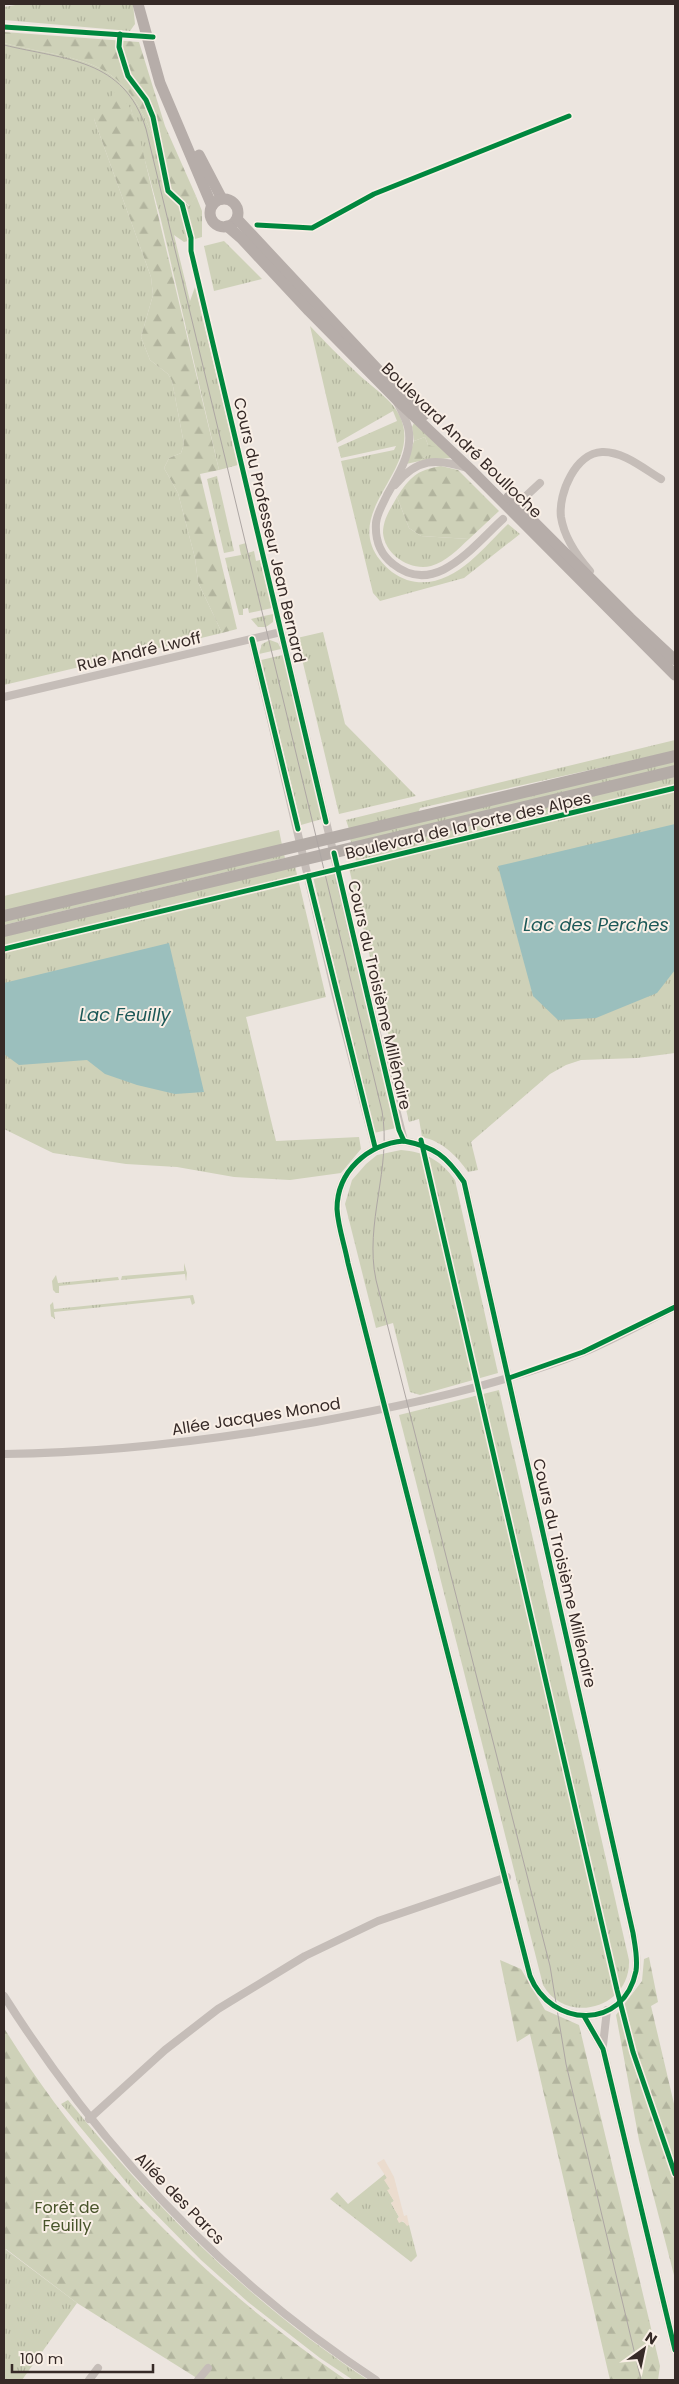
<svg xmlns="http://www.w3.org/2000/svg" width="679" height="2384" font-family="Poppins,sans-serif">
<defs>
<pattern id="grass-tufts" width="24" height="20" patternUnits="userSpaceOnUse" patternTransform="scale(1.25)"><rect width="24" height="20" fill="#ced1b8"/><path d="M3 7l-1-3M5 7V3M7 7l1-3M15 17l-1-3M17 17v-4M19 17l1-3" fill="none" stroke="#b2b49e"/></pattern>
<pattern id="forest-firs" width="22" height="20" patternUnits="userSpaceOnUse" patternTransform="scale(1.25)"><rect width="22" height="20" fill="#ced1b8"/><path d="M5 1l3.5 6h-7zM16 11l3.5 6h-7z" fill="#b2b49e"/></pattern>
</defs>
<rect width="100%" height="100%" fill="#ece5df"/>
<g fill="url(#grass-tufts)">
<polygon points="21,4 133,4 135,24 130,31 4,20 4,7"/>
<path d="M4,43C79,62 122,54 153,137C160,155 168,171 170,191L189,206L196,196L202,211V237L184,242L174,235L190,301L195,287L238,465L219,470L161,220L131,109L94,119L151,277L153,295L141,337L150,360L168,374L172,381L184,444L181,453L169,458L164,468L178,493L195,558L198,582L222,633L4,685Z"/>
<polygon points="224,241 262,279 214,291 204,246"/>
<path d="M310,326C325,342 340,357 356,372C372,388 398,402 403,425C415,473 343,513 380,560C387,569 396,576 407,580C450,593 482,549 508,524L520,534L464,578L380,601L373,593L341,461L394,450L396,446L341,458L338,447L397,421L393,411L337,443Z"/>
<polygon points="414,423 451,458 420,461 427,455 428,445 425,437 414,441 412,427"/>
<polygon points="217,476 234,551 224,553 207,479"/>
<path d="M397,497L409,528L421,536L469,539C458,549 446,562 431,566C410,571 385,555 383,533C383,519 391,508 397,497Z"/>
<polygon points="246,543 248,553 254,551 256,561 260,560 272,608 249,613 248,608 243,609 243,615 239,615 225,558 241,555 239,545"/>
<polygon points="273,614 273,622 266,627 258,627 251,619"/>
<polygon points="323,632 345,724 416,796 339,814 297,638"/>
<polygon points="270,640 278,643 281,649 259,654 262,644"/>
<polygon points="283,655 322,819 301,825 261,660"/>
<polygon points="675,740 675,751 420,808 418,813 349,829 346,820"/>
<polygon points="675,760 675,766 351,843 350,838"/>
<polygon points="675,775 675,786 356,861 354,853"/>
<path d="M675,791V1053L637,1058L581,1060L566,1065L550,1074L471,1142L478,1170L468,1172C457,1156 442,1141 422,1137L419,1119L409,1122L349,868Z"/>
<polygon points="284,854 285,858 4,925 4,921"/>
<polygon points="295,866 326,997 246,1017 276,1141 359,1137 361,1149 341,1173 290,1180 234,1177 177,1167 126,1164 53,1153 4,1129 4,935"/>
<polygon points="335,872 396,1128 374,1133 313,877"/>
<path d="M401,1150C425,1152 441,1160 455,1180L498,1373L420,1395L410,1392L393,1323L376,1328L345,1204L352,1180L366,1164L377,1155Z"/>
<polygon points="184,1263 187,1273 186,1281 185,1274 121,1280 122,1276 184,1271"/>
<polygon points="56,1275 58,1283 118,1277 119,1280 59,1286 59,1293 56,1293 53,1290 52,1281"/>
<polygon points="193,1295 195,1303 192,1305 190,1298 54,1312 55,1319 51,1316 50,1305 53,1302 54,1309"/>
<path d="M499,1390L629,1960C631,2008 566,2026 543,1985L399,1415Z"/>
<path d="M68,2100C157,2210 250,2302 368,2380H353L320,2358L248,2302L201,2260L136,2194L61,2104Z"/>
<polygon points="385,2174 387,2178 385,2180 390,2189 388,2191 394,2201 391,2203 399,2217 397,2219 409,2225 417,2256 411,2262 330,2199 337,2192 348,2204"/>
<polygon points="5,2249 77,2303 22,2380 4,2380"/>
</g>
<g fill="url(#forest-firs)">
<path d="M4,32L139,42L165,126L196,196L190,206L170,191C168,171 160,155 153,137C122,54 79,62 4,43Z"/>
<polygon points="116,90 131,109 138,131 219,470 200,474 237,629 222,633 198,582 195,558 178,493 164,468 169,458 181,453 184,444 172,381 168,374 150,360 141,337 153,295 151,277 94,119"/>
<polygon points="425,437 428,445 439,448 439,454 427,455 420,461 406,464 414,441"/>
<path d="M441,466L458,470L499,511L469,539L421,536L409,528L397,497C410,477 417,470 441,466Z"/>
<polygon points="649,1957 658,2002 651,2006 675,2108 675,2279 639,2140 616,2015 642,1981 644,1959"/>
<polygon points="500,1960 521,1969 545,2010 579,2025 660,2366 658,2380 610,2380 530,2034 517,2042"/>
<path d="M4,2028C90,2168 211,2287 346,2380H200L77,2303L6,2249L4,2251Z"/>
</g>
<polygon fill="#ced1b8" points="279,830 282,845 4,911 4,896"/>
<polygon fill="#ebdcce" points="384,2159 394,2177 404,2216 407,2215 409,2225 407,2226 403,2221 399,2223 397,2219 399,2217 391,2203 394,2201 387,2190 390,2189 384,2180 387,2178 377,2163"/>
<g fill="#9bbfbd">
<polygon points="675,824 675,970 657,993 596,1018 558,1020 533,996 498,866"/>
<polygon points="169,943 204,1092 175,1094 137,1085 105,1074 87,1060 19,1065 4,1054 4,983"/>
</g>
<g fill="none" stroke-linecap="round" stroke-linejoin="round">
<g stroke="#c5bdb8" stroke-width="8">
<path d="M397,402C401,410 406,419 408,427C414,451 398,475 387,495C383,504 377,513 376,523C375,539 380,554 393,564C435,598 473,546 503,519"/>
<path d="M395,485C417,458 437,458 467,468"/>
<polyline points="526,496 540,483"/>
<path d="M590,571C577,556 564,537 561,517C558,493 576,453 602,452C623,451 644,469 661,479"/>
<polyline points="252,639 336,996 375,1147"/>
<polyline points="4,697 281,632 366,990 404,1141"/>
<path d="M404,1141C435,1147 446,1156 464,1182L633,1933C635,1946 638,1958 636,1971C624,2031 551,2028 530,1976L348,1263C345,1246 338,1227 337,1209C337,1171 368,1144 404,1141Z"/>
<path d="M4,1454C108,1453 214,1440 316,1422C407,1405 498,1386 584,1352C615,1339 645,1322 675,1307"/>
<path d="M4,1996C102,2150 223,2280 376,2380"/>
<polyline points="584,2016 603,2049 675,2350"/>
<polyline points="603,2045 607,2010"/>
<polyline points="89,2119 165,2050 218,2009 305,1956 378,1921 507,1877"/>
<polyline points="89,2380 98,2368"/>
<polyline points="198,2380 208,2368"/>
</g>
<g stroke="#b6ada9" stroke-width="11">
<polyline points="138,4 160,83 212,206"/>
<polyline points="199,155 222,199"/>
<circle cx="224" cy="213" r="14"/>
<polyline points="237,219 396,389 424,415"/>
<polyline points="227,226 241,238 309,311 397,400 470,469 675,675"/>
<polyline points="509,497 630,618 675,660"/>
</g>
<g stroke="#b4aca7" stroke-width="12">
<polyline points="4,916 675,756"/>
<polyline points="4,931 675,771"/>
</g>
<path stroke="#ada6a3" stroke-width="1" d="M4,45C65,60 124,58 146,129L382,1111C392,1168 364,1223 376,1280L550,1966L566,2064L641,2380"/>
<defs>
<g id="cycleway">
<polyline points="4,27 153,37"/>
<polyline points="120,34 119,47 128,76 146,100 153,117 168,191 182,204 191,238 191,251 326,822"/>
<polyline points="257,225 312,228 374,194 569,116"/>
<polyline points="252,639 298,829"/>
<polyline points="334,853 399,1130 404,1141"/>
<polyline points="308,876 375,1147"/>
<polyline points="4,949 675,788"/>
<polyline points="421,1140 617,1990 633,2052 675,2174"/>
<path d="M404,1141C435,1147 446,1156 464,1182L633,1933C635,1946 638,1958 636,1971C624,2031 551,2028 530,1976L348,1263C345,1246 338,1227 337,1209C337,1171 368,1144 404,1141Z"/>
<polyline points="509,1378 583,1352 675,1307"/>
<polyline points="584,2016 603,2049 675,2350"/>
</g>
</defs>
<use href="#cycleway" stroke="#f9efe6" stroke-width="8"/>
<use href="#cycleway" stroke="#00873e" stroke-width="5"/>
</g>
<g text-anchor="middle" stroke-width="4" stroke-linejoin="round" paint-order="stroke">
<g font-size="16" fill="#362a27" stroke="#f9efe6">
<text transform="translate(462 440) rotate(44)" y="6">Boulevard André Boulloche</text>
<text transform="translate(270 530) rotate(77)" y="6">Cours du Professeur Jean Bernard</text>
<text transform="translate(139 651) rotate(-13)" y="6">Rue André Lwoff</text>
<text transform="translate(468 825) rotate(-13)" y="6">Boulevard de la Porte des Alpes</text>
<text transform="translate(380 995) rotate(77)" y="6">Cours du Troisième Millénaire</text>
<text transform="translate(256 1416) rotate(-9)" y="6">Allée Jacques Monod</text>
<text transform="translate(565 1573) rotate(77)" y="6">Cours du Troisième Millénaire</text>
<text transform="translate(180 2198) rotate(46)" y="6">Allée des Parcs</text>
</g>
<g font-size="16" fill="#48542a" stroke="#f9efe6">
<text x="67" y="2213">Forêt de<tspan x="67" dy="18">Feuilly</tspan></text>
</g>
<g font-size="18" font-style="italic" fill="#1c5857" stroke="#f9efe6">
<text x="596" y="931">Lac des Perches</text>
<text x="125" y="1021">Lac Feuilly</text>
</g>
</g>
<rect width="679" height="2384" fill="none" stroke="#362a27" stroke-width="10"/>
<g transform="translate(644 2349) rotate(33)" stroke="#f9efe6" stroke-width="4" paint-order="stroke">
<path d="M0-4L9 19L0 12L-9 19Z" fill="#362a27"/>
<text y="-8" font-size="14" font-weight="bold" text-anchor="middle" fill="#362a27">N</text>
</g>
<path d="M12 2364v8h141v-8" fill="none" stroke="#362a27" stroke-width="2.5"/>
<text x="20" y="2364" font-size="15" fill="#362a27" stroke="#f9efe6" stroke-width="4" paint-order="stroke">100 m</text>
</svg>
